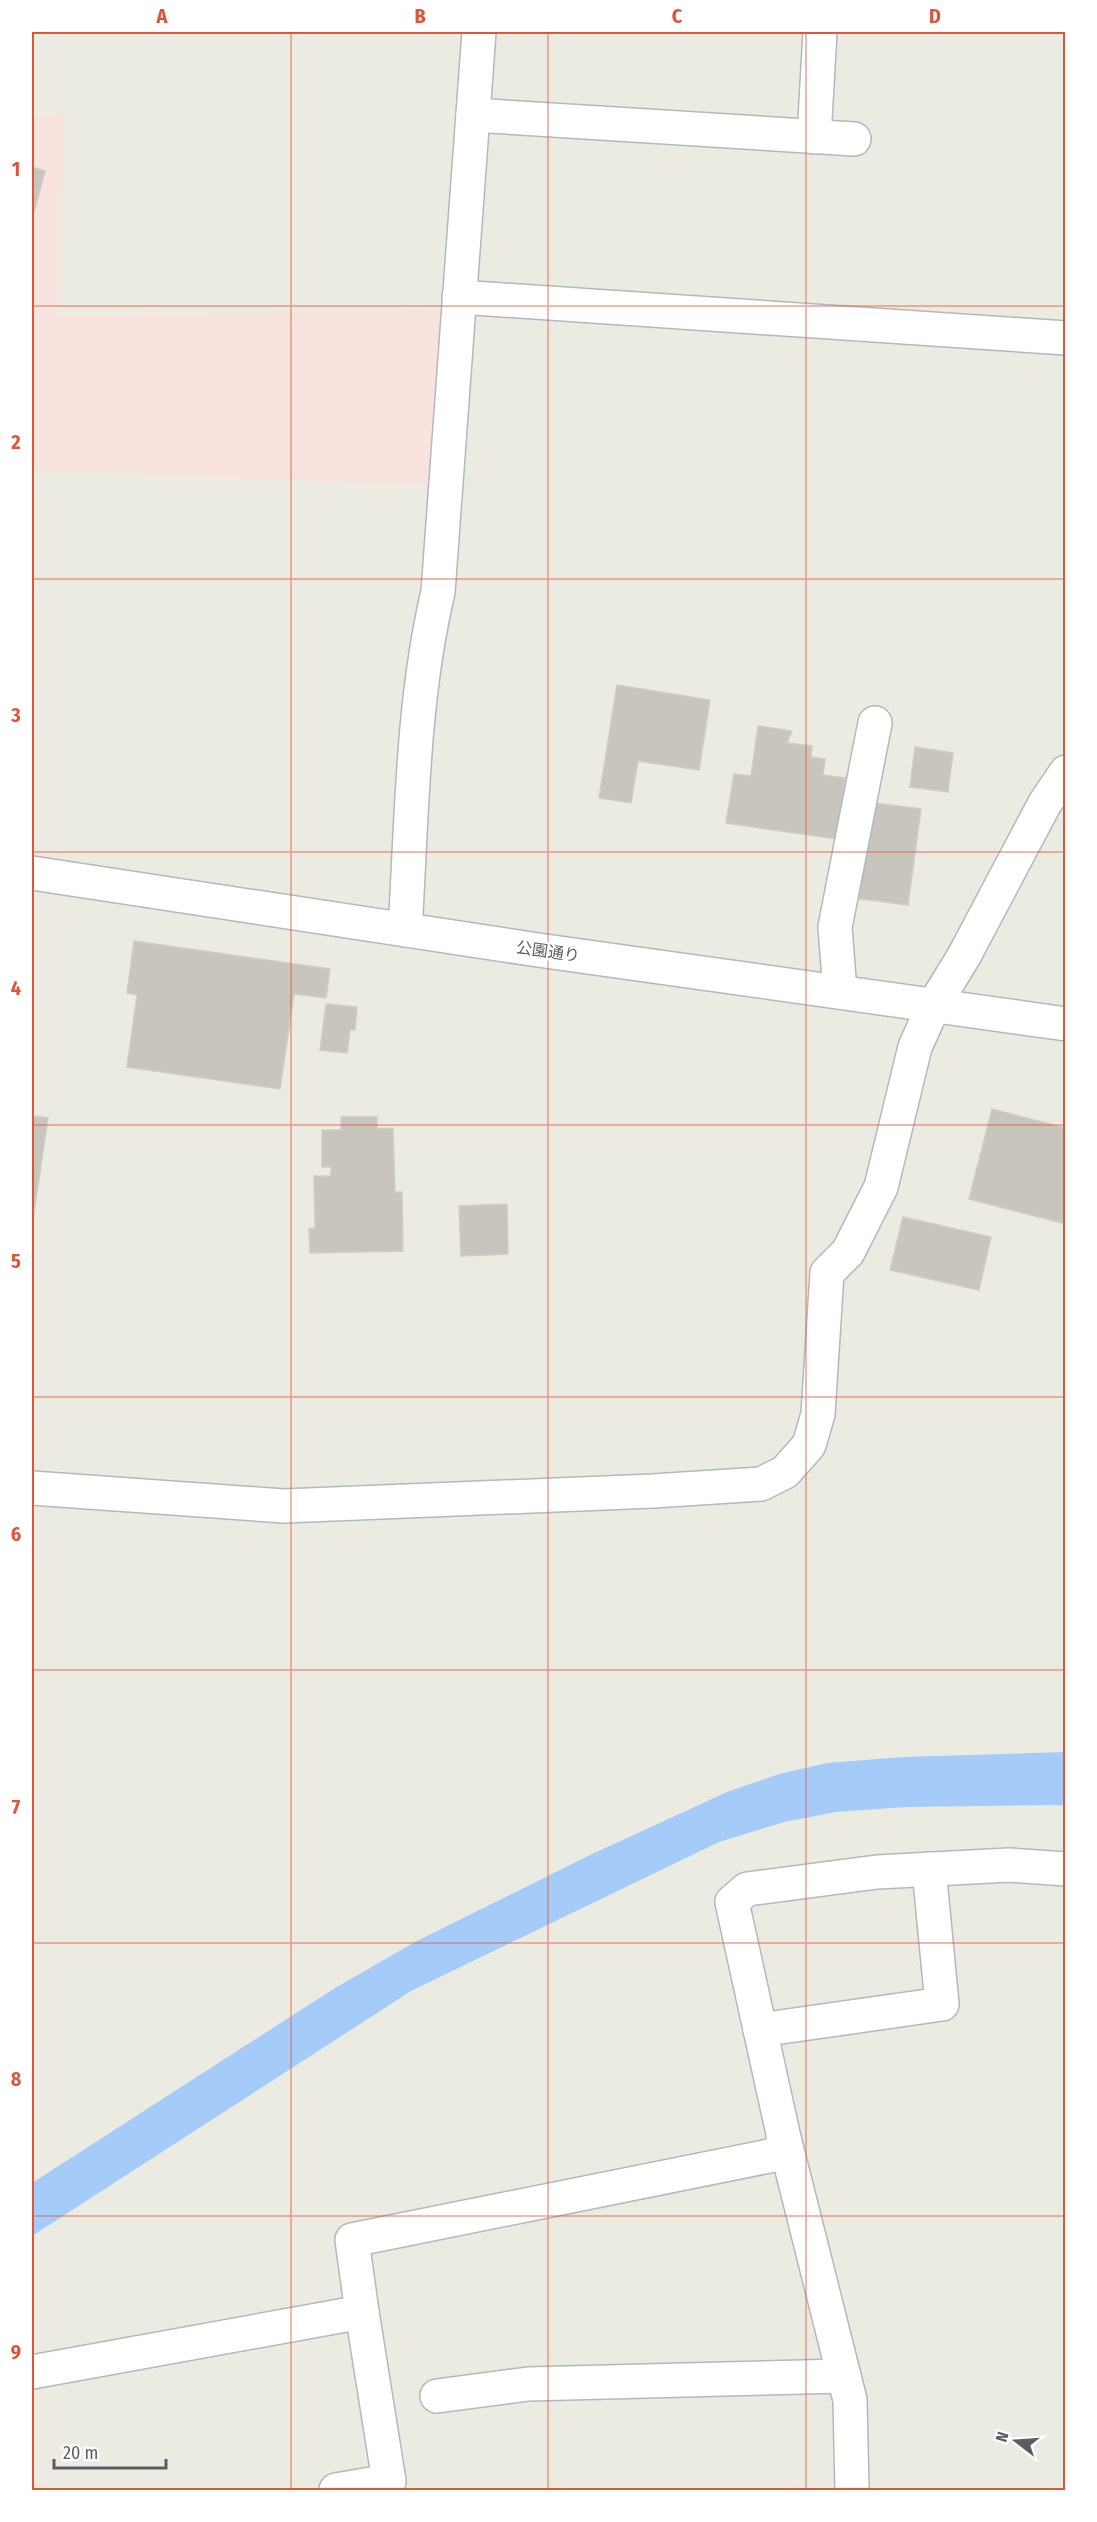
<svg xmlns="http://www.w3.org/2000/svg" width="1097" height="2522" font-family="'Fira Sans Condensed','Noto Sans JP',sans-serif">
<rect width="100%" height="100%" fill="#ecebe2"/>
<polygon fill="#f9e3de" points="63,114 57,316 442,310 427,485 32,470 32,115"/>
<polygon fill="#a5ccf9" points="1065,1752 1065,1805 906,1807 836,1812 784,1822 719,1842 411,1991 32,2236 32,2183 335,1988 415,1942 590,1855 727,1792 779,1774 827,1763 903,1757"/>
<g fill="#c8c5bf" stroke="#d0cdc1" stroke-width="1.5">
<polygon points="32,167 45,171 32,220"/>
<polygon points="617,685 710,700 699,770 638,761 631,803 599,798"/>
<polygon points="758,726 792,731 787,743 812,746 811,757 825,759 823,775 845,778 837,839 726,823 734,774 751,776"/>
<polygon points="915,747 953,753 948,792 910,787"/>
<polygon points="867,802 921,809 908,905 854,898"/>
<polygon points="134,941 330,969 326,998 294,994 280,1089 127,1067 137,995 127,993"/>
<polygon points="326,1004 357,1007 355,1030 350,1030 347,1053 320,1050"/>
<polygon points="992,1109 1066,1128 1066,1224 969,1199"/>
<polygon points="32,1116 48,1118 32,1226"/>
<polygon points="341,1117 377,1117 377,1129 393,1128 395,1192 402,1192 403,1251 310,1253 309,1229 315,1228 314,1176 331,1176 331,1167 322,1167 322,1130 341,1130"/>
<polygon points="507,1204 508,1254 461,1256 459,1206"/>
<polygon points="903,1217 991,1237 979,1290 890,1270"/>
</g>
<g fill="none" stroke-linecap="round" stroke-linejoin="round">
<defs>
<g id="minor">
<polyline points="473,115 854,139"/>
<polyline points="814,137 820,32"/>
<polyline points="459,297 1066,338"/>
<path d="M405,930C412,817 412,702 438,592L479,32"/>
<polyline points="840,992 835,927 875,723"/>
<polyline points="32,1488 284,1506 653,1491 761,1484 785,1472 809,1445 818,1414 827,1273 848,1252 881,1187 915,1047 934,1005 964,956 1045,803 1066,772"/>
<polyline points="760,2030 942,2004 929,1869"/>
<polyline points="784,2138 850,2400 852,2490"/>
<polyline points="32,2372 362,2312 352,2240 779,2154 784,2138 732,1902 747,1889 877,1872 1009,1865 1066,1869"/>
<polyline points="437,2396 528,2384 844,2376"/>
<polyline points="336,2490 389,2481 362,2312"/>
</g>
<polyline id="tertiary" points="32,873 538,950 1066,1024"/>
</defs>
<use href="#minor" stroke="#b5b7bc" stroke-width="36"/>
<use href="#tertiary" stroke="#b5b7bc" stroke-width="36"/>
<use href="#minor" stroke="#fff" stroke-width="33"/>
<use href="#tertiary" stroke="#fff" stroke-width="33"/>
</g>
<path fill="none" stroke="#de5537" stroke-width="1.5" stroke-opacity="0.55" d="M291,32V2490M548,32V2490M806,32V2490M32,306H1066M32,579H1066M32,852H1066M32,1125H1066M32,1397H1066M32,1670H1066M32,1943H1066M32,2216H1066"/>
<g text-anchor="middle" stroke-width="4.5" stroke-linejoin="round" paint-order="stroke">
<g font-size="16" fill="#5a5d62" stroke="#fff">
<text transform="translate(548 951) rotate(8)" y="6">公園通り</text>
</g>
</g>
<rect width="1097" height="2522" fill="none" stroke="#ffffff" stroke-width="66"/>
<g transform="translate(1016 2441) rotate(287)" stroke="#ffffff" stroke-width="4.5" paint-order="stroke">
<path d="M0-4.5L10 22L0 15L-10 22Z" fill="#5a5d62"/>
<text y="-9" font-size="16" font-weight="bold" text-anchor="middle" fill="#5a5d62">N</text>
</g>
<path d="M54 2459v9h112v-9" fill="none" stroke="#5a5d62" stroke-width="3"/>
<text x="63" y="2459" font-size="18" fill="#5a5d62" stroke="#ffffff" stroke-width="4.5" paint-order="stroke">20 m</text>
<rect x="33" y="33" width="1031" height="2456" fill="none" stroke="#de5537" stroke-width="2"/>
<g font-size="20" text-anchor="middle" font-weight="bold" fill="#de5537">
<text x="162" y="23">A</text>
<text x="420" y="23">B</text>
<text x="677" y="23">C</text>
<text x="935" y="23">D</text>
<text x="16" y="176">1</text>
<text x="16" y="449">2</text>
<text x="16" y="722">3</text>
<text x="16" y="995">4</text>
<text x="16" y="1268">5</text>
<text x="16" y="1541">6</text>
<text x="16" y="1814">7</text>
<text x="16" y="2086">8</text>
<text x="16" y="2359">9</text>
</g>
</svg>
